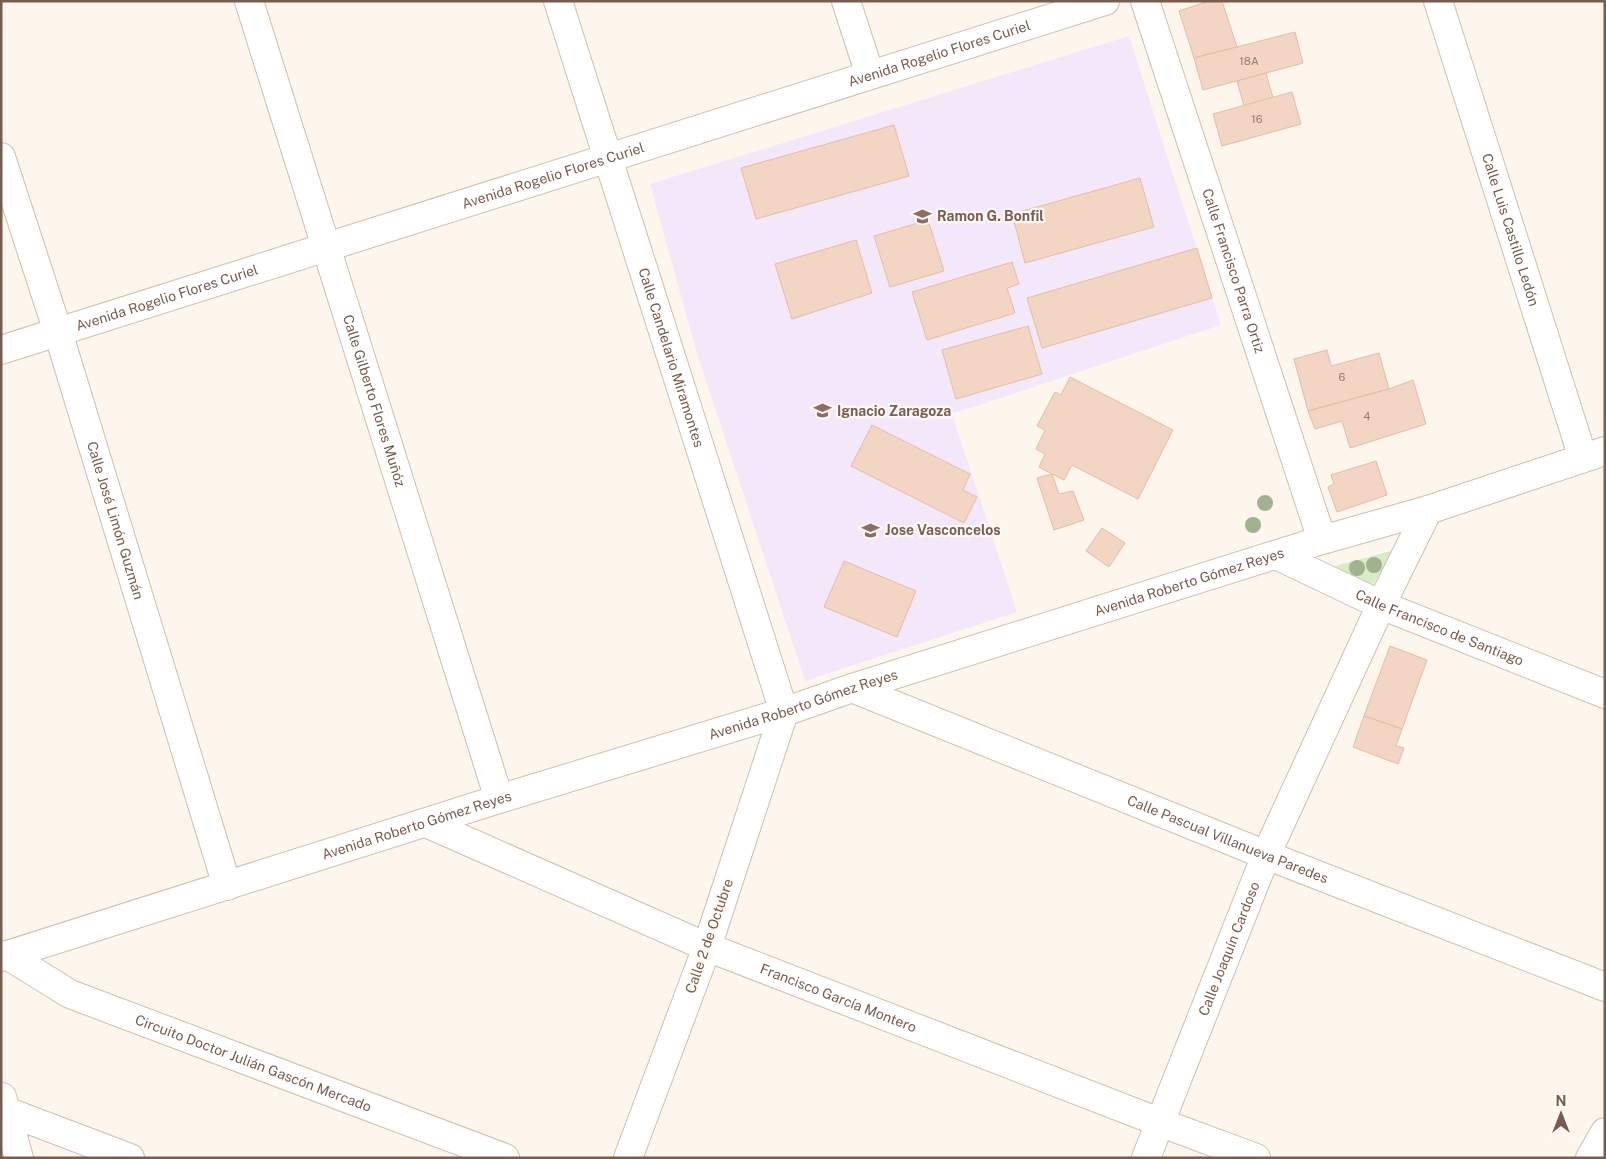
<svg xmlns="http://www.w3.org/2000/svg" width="1606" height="1159" font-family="'Public Sans',sans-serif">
<rect width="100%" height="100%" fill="#fdf6ec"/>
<polygon fill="#f3e8fa" points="1129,36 1221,325 952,414 1017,612 805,681 696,350 650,184"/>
<polygon fill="#d8ecc9" points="1394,550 1373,585 1332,567"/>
<g fill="#f3d5c3" stroke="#e6bba3">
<polygon points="1209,1 1222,1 1237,47 1194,58 1179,11"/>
<polygon points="1295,32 1303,63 1203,90 1194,58"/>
<polygon points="1266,73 1273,98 1244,106 1237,81"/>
<polygon points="1292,92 1301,124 1222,146 1213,114"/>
<polygon points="894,125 909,176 756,219 741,168"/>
<polygon points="1140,178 1154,227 1025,263 1012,214"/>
<polygon points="928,220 944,271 890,287 874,236"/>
<polygon points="856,240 872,293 792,319 775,264"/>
<polygon points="1197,248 1212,298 1042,348 1027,298"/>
<polygon points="1012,262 1019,284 1007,288 1015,313 927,340 912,292"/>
<polygon points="1028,326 1042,374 956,399 942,350"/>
<polygon points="1327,350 1331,366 1379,353 1389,389 1308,411 1294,359"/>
<polygon points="1070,377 1173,430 1138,499 1072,465 1064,480 1039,467 1045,454 1036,449 1045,430 1037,426 1055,392 1061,395"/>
<polygon points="1413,380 1426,424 1350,448 1342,421 1315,429 1308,411 1389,389"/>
<polygon points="872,425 970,474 963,490 977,497 964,523 851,466"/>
<polygon points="1376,461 1387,495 1337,512 1328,487 1334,484 1331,475"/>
<polygon points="1052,474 1059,494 1073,491 1084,520 1054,530 1037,478"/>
<polygon points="1102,528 1125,543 1109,567 1086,551"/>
<polygon points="844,561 916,591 897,637 824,607"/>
<polygon points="1390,646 1427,660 1402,729 1364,716"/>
<polygon points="1364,716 1402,729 1396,746 1404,748 1398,764 1353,747"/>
</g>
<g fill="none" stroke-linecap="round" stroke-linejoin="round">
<defs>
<g id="street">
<path id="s1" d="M249,1L499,799"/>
<path id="s2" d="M558,1L784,712L707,947L628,1158"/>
<polyline points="846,1 870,75"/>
<path id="s3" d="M1145,1L1322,540"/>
<path id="s4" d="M1438,1L1583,458"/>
<path id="s5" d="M1,157L58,332L227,886"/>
<path id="s6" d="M1,350L1105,1"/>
<path id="s7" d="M1276,555L1381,605L1605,694"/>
<path id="s8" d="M852,688L1266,855L1605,987"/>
<path id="s9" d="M426,823L707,947L1159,1122L1256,1158"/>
<path id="s10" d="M7,955L70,994L505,1158"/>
<path id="s11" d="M1,957L499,799L784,712L852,688L1322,540L1428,510L1605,451"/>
<polyline points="2,1097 19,1158"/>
<polyline points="6,1111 130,1158"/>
<path id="s12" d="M1146,1158L1266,855L1381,605L1428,510"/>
<polyline points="1590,1158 1605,1132"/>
</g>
</defs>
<use href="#street" stroke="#d1beb0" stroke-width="30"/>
<use href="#street" stroke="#fff" stroke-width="28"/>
</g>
<g fill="#a0b28e">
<circle cx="1265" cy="503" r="8"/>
<circle cx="1253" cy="525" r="8"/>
<circle cx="1374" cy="565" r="8"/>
<circle cx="1357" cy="568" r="8"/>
</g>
<defs>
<symbol id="school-bare" viewBox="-9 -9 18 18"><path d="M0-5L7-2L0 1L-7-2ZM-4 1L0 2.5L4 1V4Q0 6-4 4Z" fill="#8d6e63" stroke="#fffaf3" stroke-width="2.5" paint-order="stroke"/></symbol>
</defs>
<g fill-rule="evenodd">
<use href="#school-bare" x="910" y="204" width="25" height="25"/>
<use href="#school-bare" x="810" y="398" width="25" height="25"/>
<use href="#school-bare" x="858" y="518" width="25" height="25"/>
</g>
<g text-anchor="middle" stroke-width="4.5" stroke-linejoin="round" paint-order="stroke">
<g font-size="11" fill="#987a6a">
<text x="1249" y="65">18A</text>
<text x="1257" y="123">16</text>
<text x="1342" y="381">6</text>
<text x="1367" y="420">4</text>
</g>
<g font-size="14" fill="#7a5c4d" stroke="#fffaf3">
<text dy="5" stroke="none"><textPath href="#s6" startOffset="984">Avenida Rogelio Flores Curiel</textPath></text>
<text dy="5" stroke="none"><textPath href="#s6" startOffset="579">Avenida Rogelio Flores Curiel</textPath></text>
<text dy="5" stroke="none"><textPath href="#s4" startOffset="240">Calle Luis Castillo Ledón</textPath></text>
<text dy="5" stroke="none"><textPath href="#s3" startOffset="284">Calle Francisco Parra Ortiz</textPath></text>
<text dy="5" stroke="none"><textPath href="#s6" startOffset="174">Avenida Rogelio Flores Curiel</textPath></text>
<text dy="5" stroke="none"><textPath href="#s2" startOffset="374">Calle Candelario Miramontes</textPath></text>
<text dy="5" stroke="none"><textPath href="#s1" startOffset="419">Calle Gilberto Flores Muñóz</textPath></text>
<text dy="5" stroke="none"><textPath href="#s5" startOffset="381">Calle José Limón Guzmán</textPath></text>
<text dy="5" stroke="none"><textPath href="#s11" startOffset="1246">Avenida Roberto Gómez Reyes</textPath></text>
<text dy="5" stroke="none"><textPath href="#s7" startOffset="179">Calle Francisco de Santiago</textPath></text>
<text dy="5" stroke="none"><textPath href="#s11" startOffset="841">Avenida Roberto Gómez Reyes</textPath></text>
<text dy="5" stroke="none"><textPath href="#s11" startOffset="436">Avenida Roberto Gómez Reyes</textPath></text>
<text dy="5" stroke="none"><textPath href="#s8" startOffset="405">Calle Pascual Villanueva Paredes</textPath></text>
<text transform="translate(709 936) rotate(-71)" y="5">Calle 2 de Octubre</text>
<text dy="5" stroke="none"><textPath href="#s12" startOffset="225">Calle Joaquín Cardoso</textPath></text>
<text dy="5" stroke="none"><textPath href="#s9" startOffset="448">Francisco García Montero</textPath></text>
<text dy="5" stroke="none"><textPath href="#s10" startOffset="270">Circuito Doctor Julián Gascón Mercado</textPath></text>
</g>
<g font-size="14" font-weight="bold" fill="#785e54" stroke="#fffaf3" text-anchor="start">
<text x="937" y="221">Ramon G. Bonfil</text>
<text x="837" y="416">Ignacio Zaragoza</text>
<text x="885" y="535">Jose Vasconcelos</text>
</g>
</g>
<rect width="1606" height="1159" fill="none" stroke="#7a5c4d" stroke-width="5"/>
<g transform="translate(1561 1114)" stroke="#fffaf3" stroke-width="4" paint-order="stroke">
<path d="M0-4L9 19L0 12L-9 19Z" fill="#7a5c4d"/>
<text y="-8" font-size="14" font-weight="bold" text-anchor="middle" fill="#7a5c4d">N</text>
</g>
</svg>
